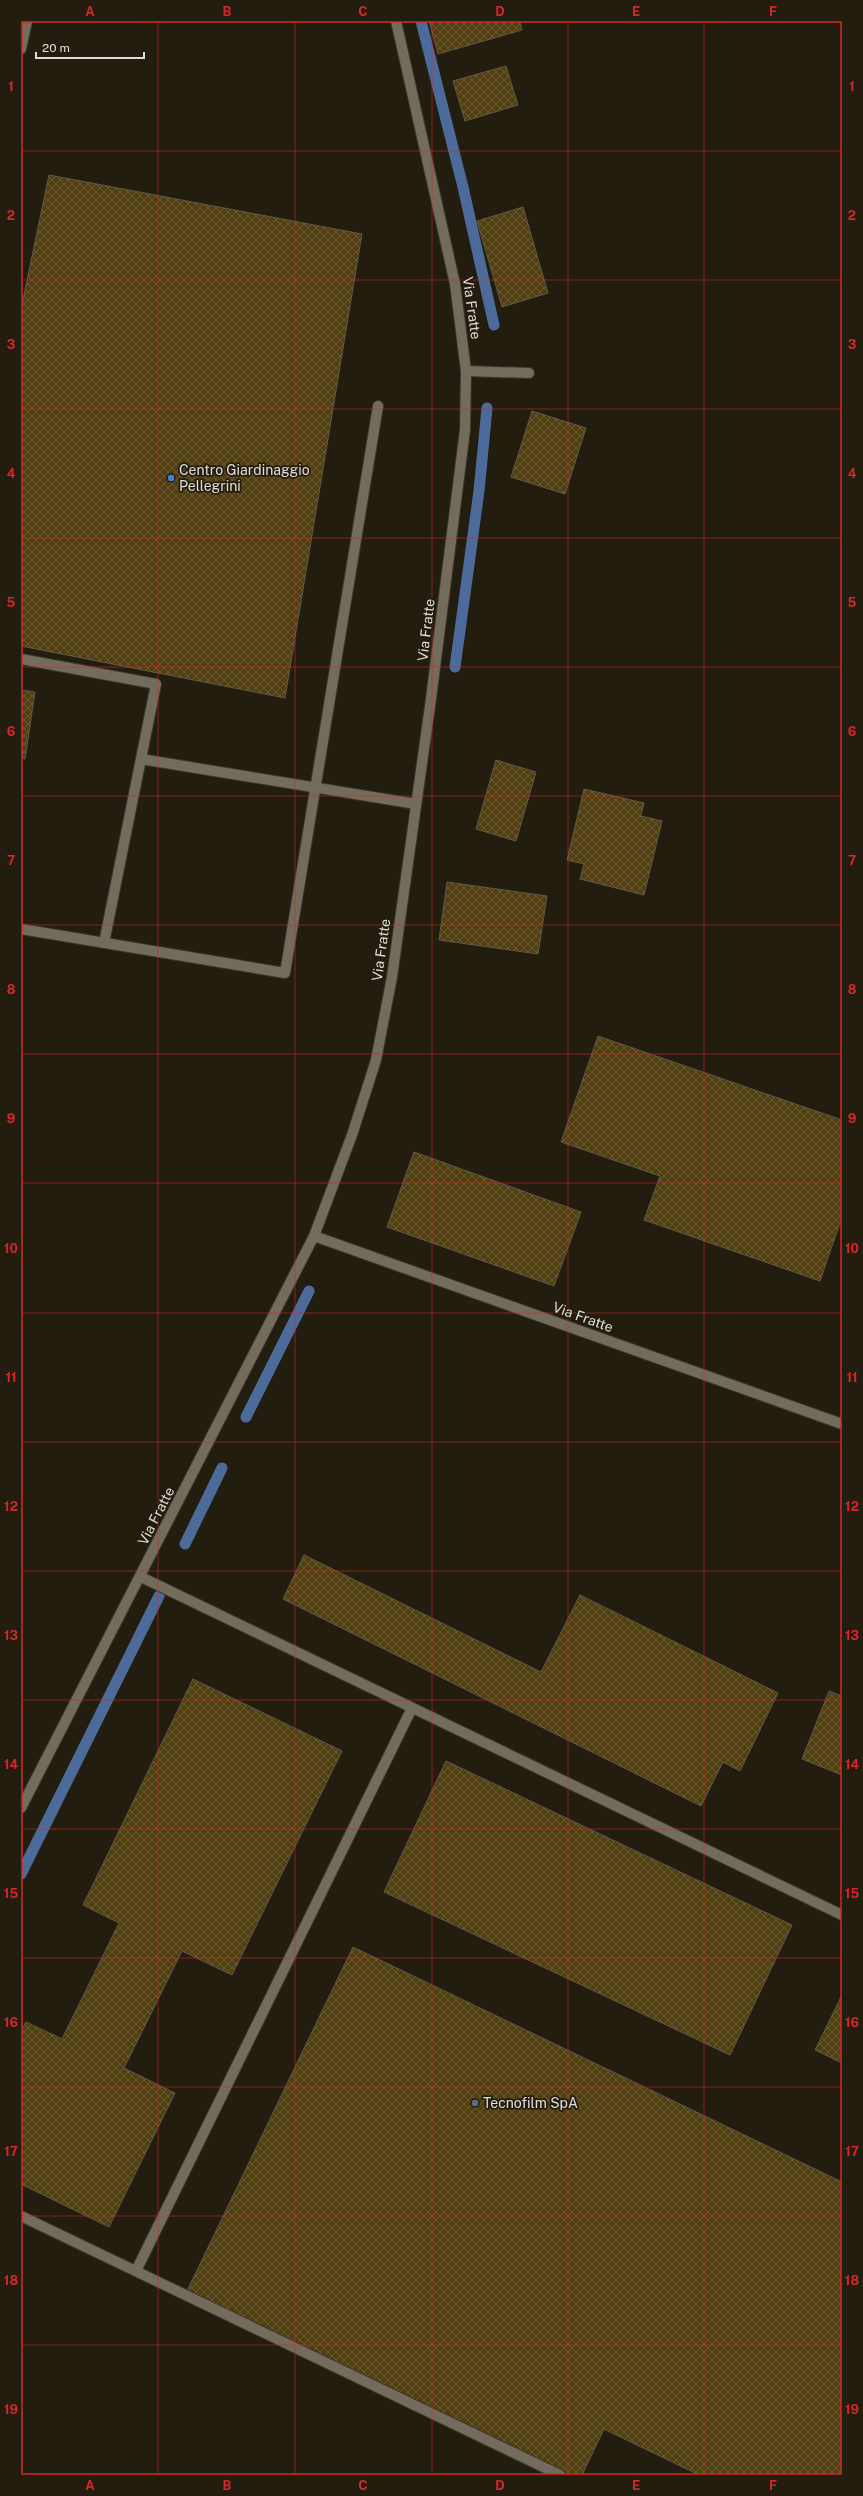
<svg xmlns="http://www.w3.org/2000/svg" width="863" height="2496" font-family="'Public Sans',sans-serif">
<defs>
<pattern id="building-cross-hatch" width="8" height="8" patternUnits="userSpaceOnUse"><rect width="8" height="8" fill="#513f11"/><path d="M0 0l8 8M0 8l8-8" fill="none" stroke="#6a5a33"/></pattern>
</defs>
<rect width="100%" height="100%" fill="#231d0f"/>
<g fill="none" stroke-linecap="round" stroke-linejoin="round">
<g stroke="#4d6b9a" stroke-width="11">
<polyline points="421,21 463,187 494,325"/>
<polyline points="455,667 479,491 487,408"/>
<polyline points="246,1417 309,1291"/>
<polyline points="185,1544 222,1468"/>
<polyline points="21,1874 159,1596"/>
</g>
</g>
<g fill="url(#building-cross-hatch)" stroke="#605a4a">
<polygon points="429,21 520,21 522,30 438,54"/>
<polygon points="506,66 518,105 465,121 453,81"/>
<polygon points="49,175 362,234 285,698 21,646 21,309"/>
<polygon points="523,207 548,293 502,307 477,221"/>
<polygon points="532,411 586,428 565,494 511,477"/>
<polygon points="21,690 35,692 25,759 21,758"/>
<polygon points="496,760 536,772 516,841 476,829"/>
<polygon points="584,789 644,803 641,816 662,821 644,895 580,879 584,864 567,860"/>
<polygon points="447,882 547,896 538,954 439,940"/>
<polygon points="598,1036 842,1120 842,1217 820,1281 644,1220 660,1176 561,1142"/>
<polygon points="414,1152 581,1212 554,1286 387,1227"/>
<polygon points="304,1555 541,1672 580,1595 778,1693 740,1771 723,1762 701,1806 283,1599"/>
<polygon points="193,1679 342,1751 232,1975 182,1951 124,2068 175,2093 109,2227 21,2184 21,2031 26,2022 62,2039 119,1923 83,1905"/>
<polygon points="829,1691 842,1696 842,1775 802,1759"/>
<polygon points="446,1761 792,1925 730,2055 384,1892"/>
<polygon points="353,1947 842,2182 842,2475 699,2475 604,2429 582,2475 569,2475 187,2291"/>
<polygon points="842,1995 842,2063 815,2050"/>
</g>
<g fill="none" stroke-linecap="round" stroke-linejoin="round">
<defs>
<g id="lane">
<polyline points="21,49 27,21"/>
<polyline points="466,371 529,373"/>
<polyline points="21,659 156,684 104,943"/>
<polyline points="141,759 416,804"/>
<polyline points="21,929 285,973 378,406"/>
<polyline points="314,1236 842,1424"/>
<polyline points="141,1577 842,1915"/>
<polyline points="21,2216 560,2475"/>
<polyline points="136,2271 412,1708"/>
</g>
<polyline id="street" points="21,1808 314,1236 352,1135 376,1060 392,977 431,699 465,430 466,371 455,284 396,21"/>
</defs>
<use href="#lane" stroke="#3c362f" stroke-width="12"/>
<use href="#street" stroke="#3c362f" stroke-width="12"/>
<use href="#lane" stroke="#736c5c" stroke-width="10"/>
<use href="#street" stroke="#736c5c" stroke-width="10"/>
</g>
<path fill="none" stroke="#d62828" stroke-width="1" stroke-opacity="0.55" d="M158,21V2475M295,21V2475M432,21V2475M568,21V2475M704,21V2475M21,151H842M21,280H842M21,409H842M21,538H842M21,667H842M21,796H842M21,925H842M21,1054H842M21,1183H842M21,1313H842M21,1442H842M21,1571H842M21,1700H842M21,1829H842M21,1958H842M21,2087H842M21,2216H842M21,2345H842"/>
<circle fill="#3f7fe0" stroke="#231d0f" stroke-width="1.5" cx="171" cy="478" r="4"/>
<circle fill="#5c6f8a" stroke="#231d0f" stroke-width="1.5" cx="475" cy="2103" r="4"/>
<g text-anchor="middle" stroke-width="3.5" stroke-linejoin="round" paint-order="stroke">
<g font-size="14" fill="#e1ddd4" stroke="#231d0f">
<text transform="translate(472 308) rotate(82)" y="5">Via Fratte</text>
<text transform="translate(426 630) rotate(-83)" y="5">Via Fratte</text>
<text transform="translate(381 950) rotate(-82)" y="5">Via Fratte</text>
<text transform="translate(583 1317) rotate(20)" y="5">Via Fratte</text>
<text transform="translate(156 1516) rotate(-63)" y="5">Via Fratte</text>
</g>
<g font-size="14" fill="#e1ddd4" stroke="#231d0f" text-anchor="start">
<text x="179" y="475">Centro Giardinaggio<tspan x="179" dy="16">Pellegrini</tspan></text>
<text x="483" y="2108">Tecnofilm SpA</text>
</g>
</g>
<rect width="863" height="2496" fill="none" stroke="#231d0f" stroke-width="44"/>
<path d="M36 52v6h108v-6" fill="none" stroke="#e1ddd4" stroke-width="2"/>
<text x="42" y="52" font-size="12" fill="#e1ddd4" stroke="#231d0f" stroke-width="3" paint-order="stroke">20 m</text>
<rect x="22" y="22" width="819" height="2452" fill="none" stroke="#d62828" stroke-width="1.5"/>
<g font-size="13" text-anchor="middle" font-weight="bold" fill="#d62828">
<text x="90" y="16">A</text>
<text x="227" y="16">B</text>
<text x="363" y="16">C</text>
<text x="500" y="16">D</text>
<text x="636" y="16">E</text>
<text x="773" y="16">F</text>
<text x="11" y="91">1</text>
<text x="852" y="91">1</text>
<text x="11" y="220">2</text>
<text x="852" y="220">2</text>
<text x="11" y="349">3</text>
<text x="852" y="349">3</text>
<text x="11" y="478">4</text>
<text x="852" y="478">4</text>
<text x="11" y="607">5</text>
<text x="852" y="607">5</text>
<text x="11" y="736">6</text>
<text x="852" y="736">6</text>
<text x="11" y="865">7</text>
<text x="852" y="865">7</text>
<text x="11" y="994">8</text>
<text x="852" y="994">8</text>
<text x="11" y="1123">9</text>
<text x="852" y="1123">9</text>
<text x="11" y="1253">10</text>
<text x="852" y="1253">10</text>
<text x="11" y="1382">11</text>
<text x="852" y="1382">11</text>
<text x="11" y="1511">12</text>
<text x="852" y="1511">12</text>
<text x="11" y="1640">13</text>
<text x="852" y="1640">13</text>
<text x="11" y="1769">14</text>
<text x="852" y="1769">14</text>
<text x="11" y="1898">15</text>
<text x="852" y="1898">15</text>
<text x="11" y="2027">16</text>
<text x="852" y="2027">16</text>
<text x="11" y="2156">17</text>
<text x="852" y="2156">17</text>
<text x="11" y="2285">18</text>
<text x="852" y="2285">18</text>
<text x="11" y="2414">19</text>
<text x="852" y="2414">19</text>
<text x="90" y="2490">A</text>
<text x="227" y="2490">B</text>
<text x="363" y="2490">C</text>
<text x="500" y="2490">D</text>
<text x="636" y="2490">E</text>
<text x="773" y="2490">F</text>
</g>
</svg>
